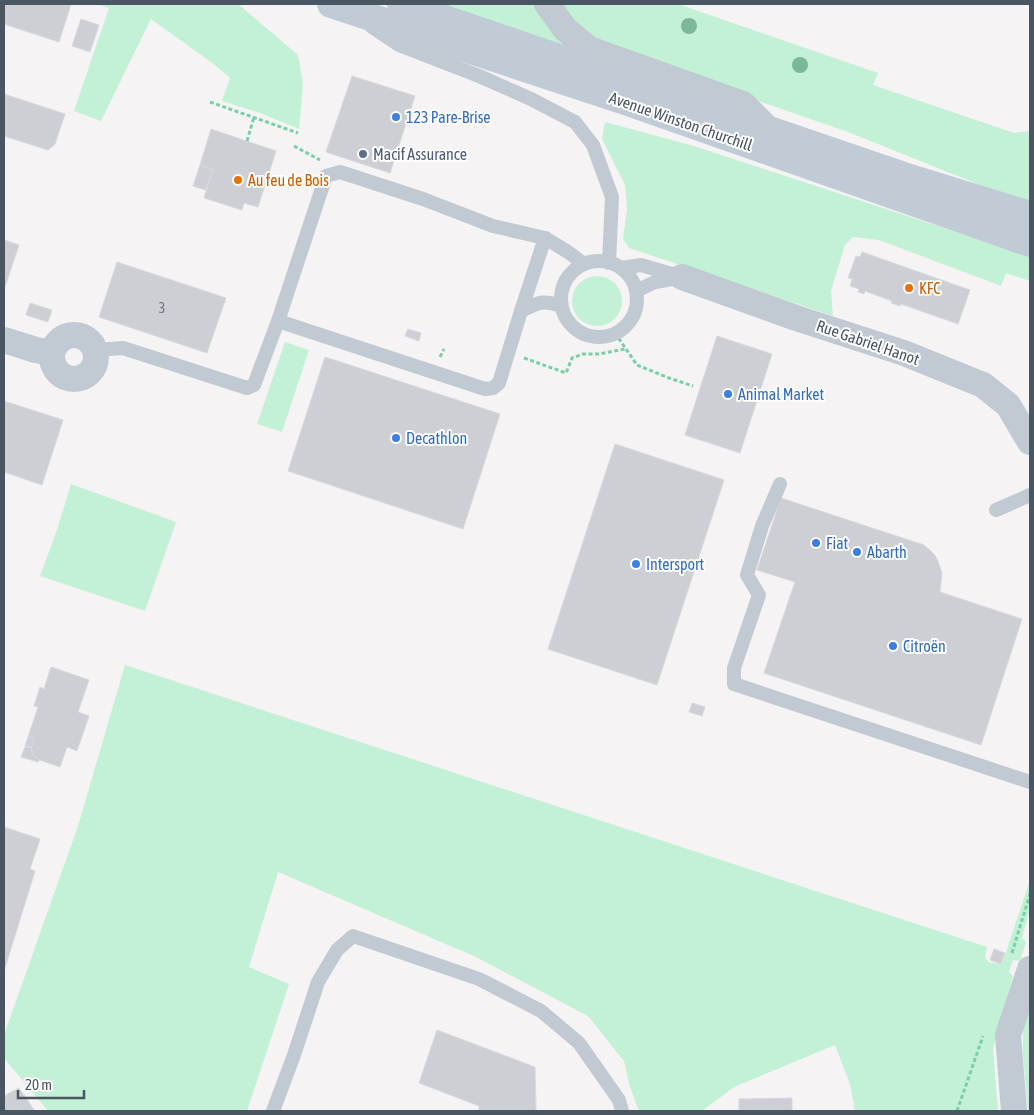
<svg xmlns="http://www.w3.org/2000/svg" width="1034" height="1115" font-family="'Asap Condensed',sans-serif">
<rect width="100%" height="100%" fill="#f5f3f3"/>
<g fill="#c3f1d5">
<polygon points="96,4 238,4 298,55 303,83 299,129 260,113 222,101 230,78 215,65 151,19 101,121 74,111 109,8"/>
<polygon points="432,4 541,4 580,54"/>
<polygon points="558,4 678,4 878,73 873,85 1014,133 1030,131 1030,205 848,132 602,47 562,9"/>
<polygon points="605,122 694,146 1014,251 1030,258 1030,281 1006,273 1001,286 879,240 853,237 845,245 831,291 833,316 629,248 623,239 627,209 625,185 602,139"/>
<circle cx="597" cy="301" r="25"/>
<polygon points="285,342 309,350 282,432 257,424"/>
<polygon points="71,484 176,522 145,611 40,576 57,530"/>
<polygon points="125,665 987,947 985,957 988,962 1002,964 1030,880 1030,909 1022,938 1026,942 1020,961 1013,960 1009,972 1013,976 993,1049 998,1111 855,1111 850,1084 835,1045 734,1087 702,1111 639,1111 630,1087 624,1061 588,1016 476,957 278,872 249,967 289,984 247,1111 48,1111 4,1058 4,1035 78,826"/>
<polygon points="1030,1004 1030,1111 1028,1111 1023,1055 1023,1025"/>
</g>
<g fill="#cdcfd5" stroke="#d7d9de">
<polygon points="4,4 71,4 59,42 4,24"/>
<polygon points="81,19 99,25 90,52 72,46"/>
<polygon points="352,76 415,96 390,173 326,152"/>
<polygon points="4,94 65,114 55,144 48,150 4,136"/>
<polygon points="211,129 276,151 258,207 244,203 242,210 204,198 213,170 200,165"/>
<polygon points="200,165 213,170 206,190 193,186"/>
<polygon points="4,240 19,245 4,290"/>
<polygon points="862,252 970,290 958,324 901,304 900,306 891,303 892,301 865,291 864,294 858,292 859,289 850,286 852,279 848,278 856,256 860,257"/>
<polygon points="117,262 226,298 207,353 99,317"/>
<polygon points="30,303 52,310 48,322 26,315"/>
<polygon points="408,329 421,333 419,341 405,336"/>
<polygon points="717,336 772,354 740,453 685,435"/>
<polygon points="325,357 500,414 463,529 288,471"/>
<polygon points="4,401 63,420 42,485 4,472"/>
<polygon points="615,444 724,480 657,685 548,649"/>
<polygon points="781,498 924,545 934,554 938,561 942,573 940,592 1022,619 981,745 764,673 795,582 757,570"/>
<polygon points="51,667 89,680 78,712 89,716 77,751 67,747 60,767 37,759 33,755 31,748 25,747 32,747 34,739 28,737 38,707 34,706 40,687 44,689"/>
<polygon points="692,703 705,707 702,716 689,712"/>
<polygon points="28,737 34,739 32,747 25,746"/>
<polygon points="25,747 31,748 33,755 39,760 38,762 21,757"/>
<polygon points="4,827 40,839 30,869 35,871 4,971"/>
<polygon points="994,949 1005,953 1001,964 990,960"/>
<polygon points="437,1030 535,1067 536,1111 479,1111 479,1106 419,1083"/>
<polygon points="19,1088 35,1111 4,1111 4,1096"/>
<polygon points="792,1098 792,1111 739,1111 739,1099"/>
</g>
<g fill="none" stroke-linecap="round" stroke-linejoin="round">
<g stroke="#7ad0a6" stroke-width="3" stroke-dasharray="4 2.5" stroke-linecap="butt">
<polyline points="210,102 298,133"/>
<polyline points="247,141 254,117"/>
<polyline points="294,146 320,160"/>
<polyline points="615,333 637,365 669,378 693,386"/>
<polyline points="440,357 444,349"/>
<polyline points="524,358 566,373 572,358 583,354 599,354 625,349"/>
<polyline points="1012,953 1030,894"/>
<polyline points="957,1111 983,1036"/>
</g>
<g stroke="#c1cad2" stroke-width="14">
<polyline points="372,27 399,45 479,76 531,99 575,122 593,145 612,197 609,263"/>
<circle cx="599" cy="299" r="38"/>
<polyline points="621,268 641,265 682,277"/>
<polyline points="636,291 655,282 678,278"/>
<polyline points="521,311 545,238"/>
<path d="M278,321L485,389L493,388L499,383L521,311C538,303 542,299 561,306"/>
<polyline points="95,350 123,348 247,388 254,385 278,321 326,176 340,172 423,199 493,226 545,238 568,252 584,264"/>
<polyline points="780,484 762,526 747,575 759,595 734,668 734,684 1030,782"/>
<polyline points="996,510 1030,495"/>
<polyline points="273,1111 294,1055 318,982 337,950 353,936 479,979 541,1011 579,1043 619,1100 622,1111"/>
</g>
<g stroke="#c1cad2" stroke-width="26">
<polyline points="547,4 565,29 589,49 743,104 767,128"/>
<polyline points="682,277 796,318 904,353 983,385 1008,405 1030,442"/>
<circle cx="74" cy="357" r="22"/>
<polyline points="4,340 36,350 52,353"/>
<polyline points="1014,1111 1008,1035 1030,969"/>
</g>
<g stroke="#c1cbd6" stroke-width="28">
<polyline points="331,4 628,102 1030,243"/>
<polyline points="401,4 904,176 1030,215"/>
</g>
</g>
<g fill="#7bb799">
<circle cx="689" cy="26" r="8"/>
<circle cx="800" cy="65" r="8"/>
</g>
<g fill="#3f7fe0" stroke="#fff" stroke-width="2">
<circle cx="396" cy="117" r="5"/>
<circle cx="728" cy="394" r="5"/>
<circle cx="396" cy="438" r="5"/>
<circle cx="816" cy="543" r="5"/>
<circle cx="857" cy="552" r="5"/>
<circle cx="636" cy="564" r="5"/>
<circle cx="893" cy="646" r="5"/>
</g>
<circle fill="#5c6f8a" stroke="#fff" stroke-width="2" cx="363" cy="154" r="5"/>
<g fill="#e8710a" stroke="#fff" stroke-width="2">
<circle cx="238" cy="180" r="5"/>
<circle cx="909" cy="288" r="5"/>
</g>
<g text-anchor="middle" stroke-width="4" stroke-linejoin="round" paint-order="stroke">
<g font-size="14" fill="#6b747e">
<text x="162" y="313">3</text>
</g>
<g font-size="16" fill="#366cbe" stroke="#fff" text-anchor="start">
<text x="406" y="123">123 Pare-Brise</text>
<text x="738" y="400">Animal Market</text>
<text x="406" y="444">Decathlon</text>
<text x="826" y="549">Fiat</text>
<text x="867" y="558">Abarth</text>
<text x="646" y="570">Intersport</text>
<text x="903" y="652">Citroën</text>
</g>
<g font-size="16" fill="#4a5661" stroke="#fff">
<text transform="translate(681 121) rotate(19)" y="6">Avenue Winston Churchill</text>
<text transform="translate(868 342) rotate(19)" y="6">Rue Gabriel Hanot</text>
</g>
<g font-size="16" fill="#4e5e75" stroke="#fff" text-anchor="start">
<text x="373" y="160">Macif Assurance</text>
</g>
<g font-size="16" fill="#c56008" stroke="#fff" text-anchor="start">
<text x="248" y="186">Au feu de Bois</text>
<text x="919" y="294">KFC</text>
</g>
</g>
<rect width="1034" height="1115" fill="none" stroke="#4a5661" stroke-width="10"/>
<path d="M18 1090v8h66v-8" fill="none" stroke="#4a5661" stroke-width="2.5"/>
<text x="25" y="1090" font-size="15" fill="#4a5661" stroke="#ffffff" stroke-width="4" paint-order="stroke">20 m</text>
</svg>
